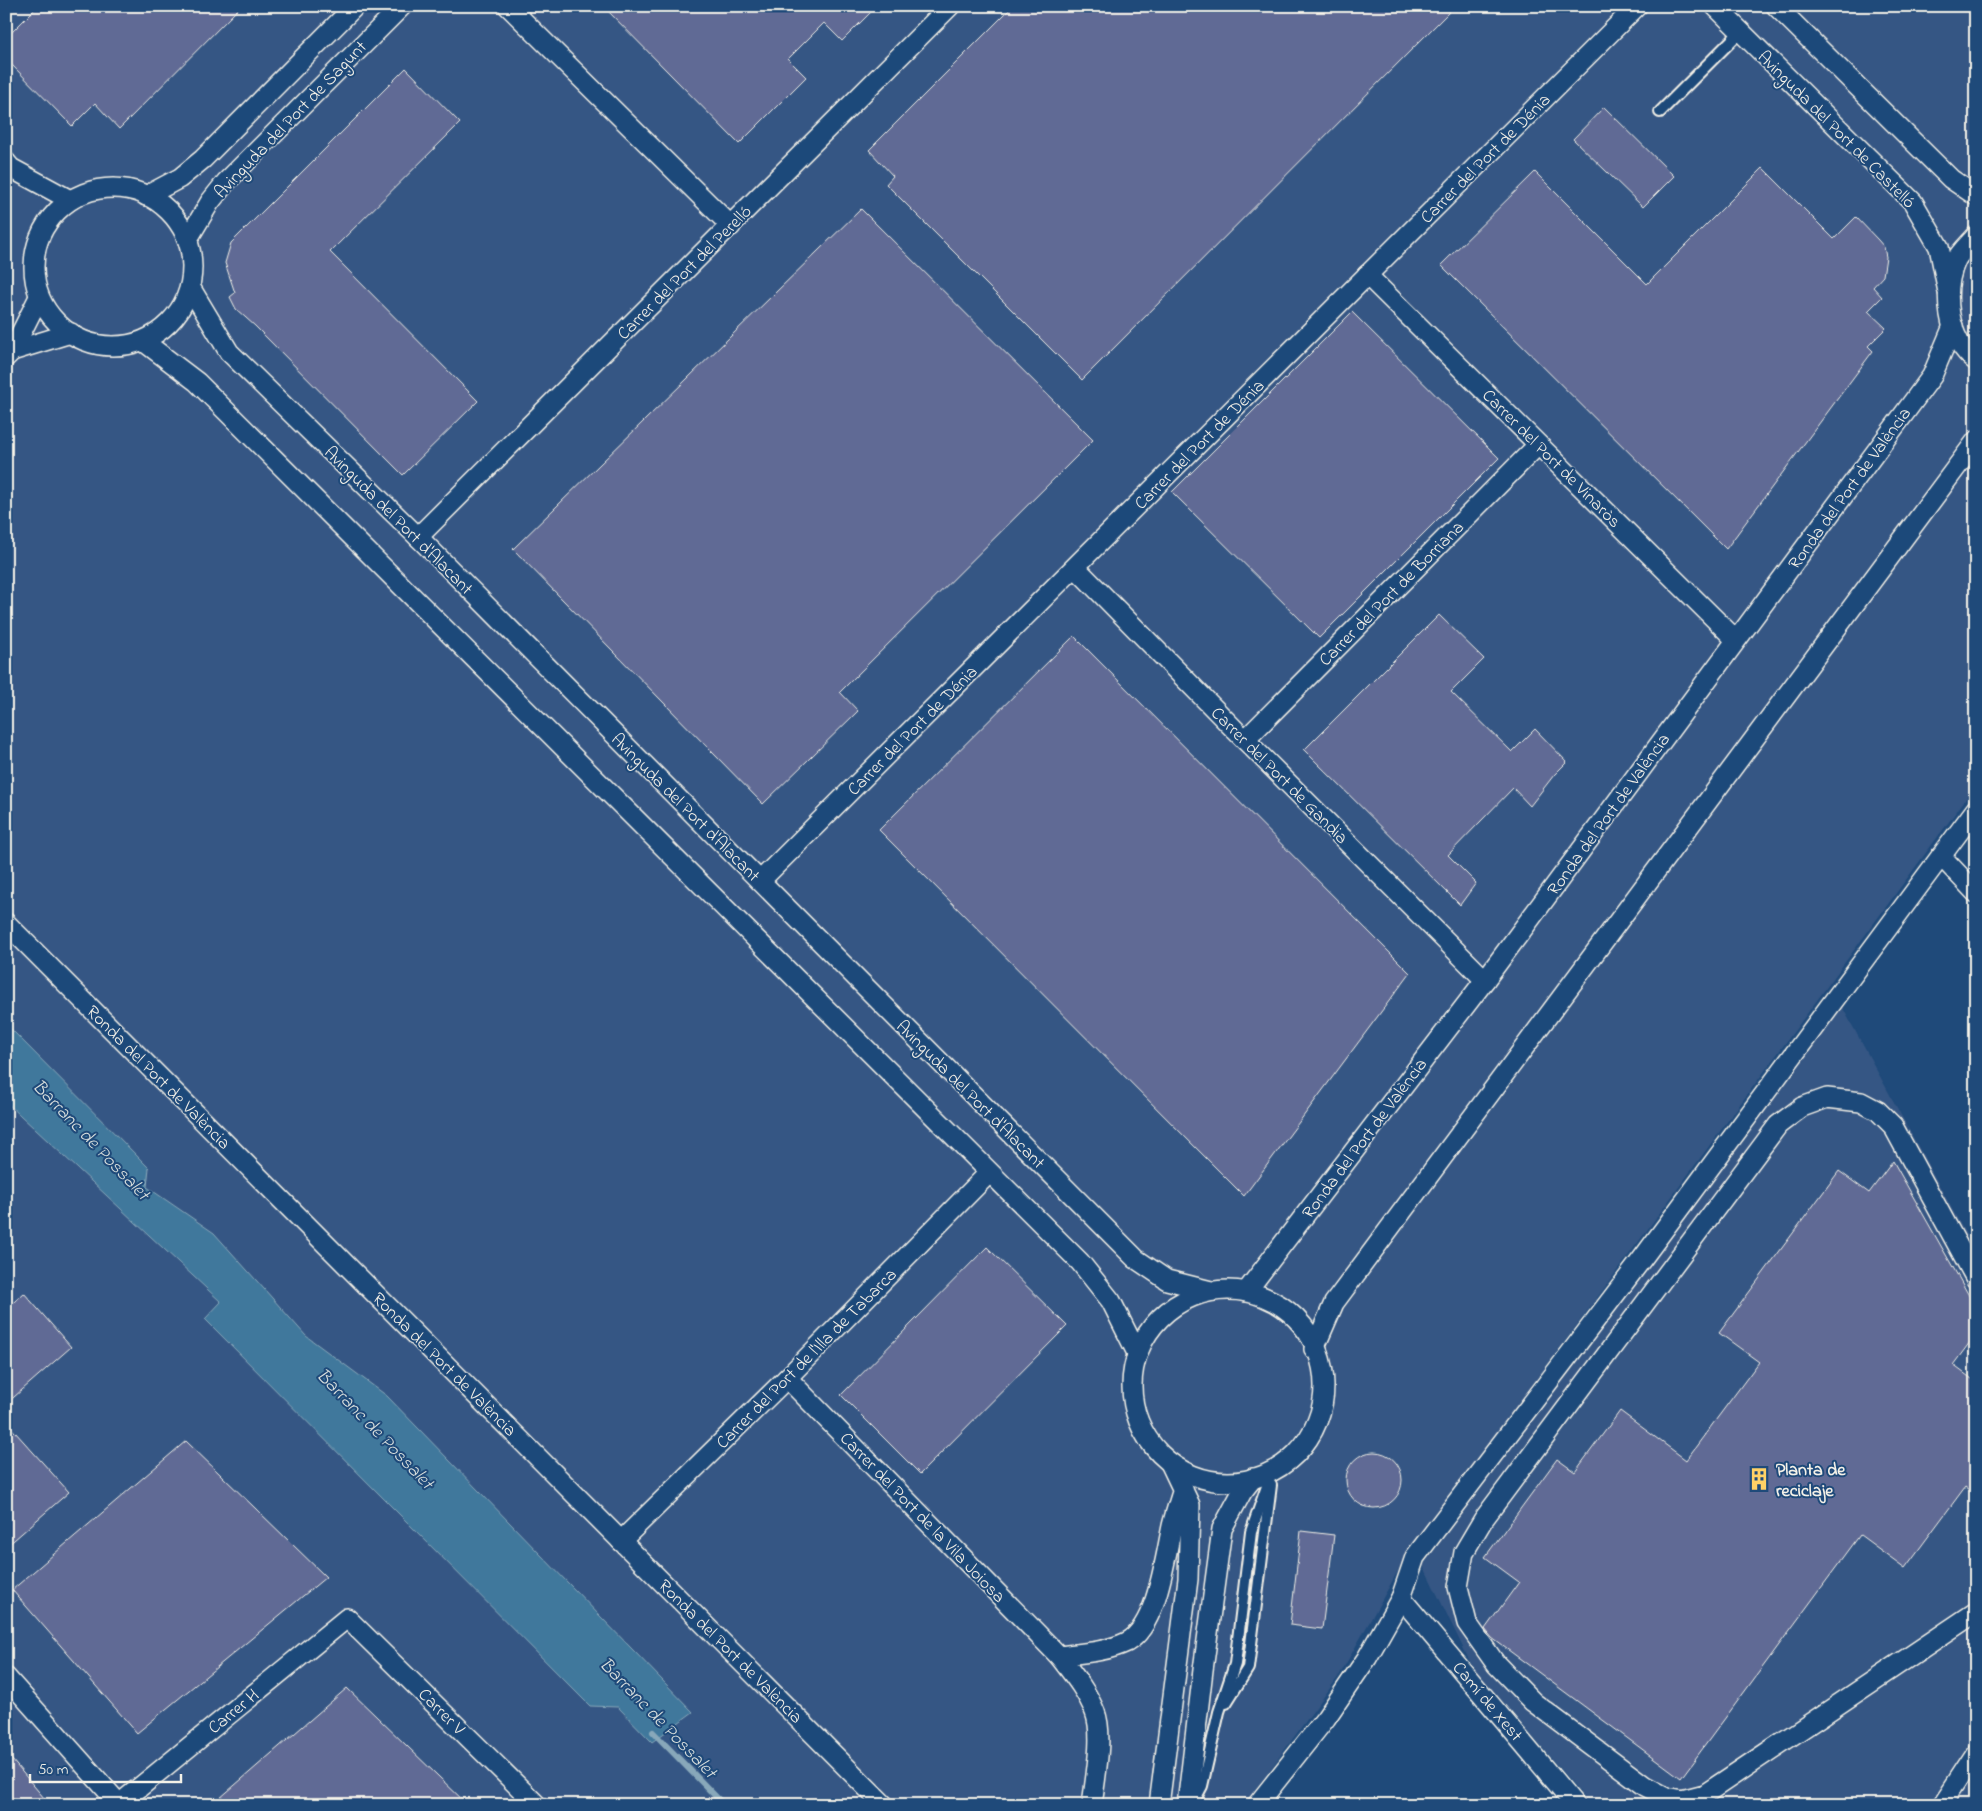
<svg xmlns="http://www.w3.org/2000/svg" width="1982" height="1811" font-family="'Indie Flower',sans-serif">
<rect width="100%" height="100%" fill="#1f4a7a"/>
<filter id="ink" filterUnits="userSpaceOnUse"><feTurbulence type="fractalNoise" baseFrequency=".02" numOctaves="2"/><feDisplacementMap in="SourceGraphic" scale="10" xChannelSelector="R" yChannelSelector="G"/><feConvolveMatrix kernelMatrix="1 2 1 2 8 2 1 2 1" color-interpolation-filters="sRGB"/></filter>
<g filter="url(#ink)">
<g fill="#365784">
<polygon points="6,6 1976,6 1976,785 1407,1555 1339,1676 1244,1805 6,1805"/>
<polygon points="1840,1003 1976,1253 1976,1805 1591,1805 1472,1666 1423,1565"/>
</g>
<polygon fill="#40789c" stroke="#88a8ba" points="6,1024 149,1168 147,1187 214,1233 306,1336 387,1396 693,1712 652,1742 618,1707 590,1706 205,1319 221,1302 6,1102"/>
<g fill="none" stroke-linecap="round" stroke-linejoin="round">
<polyline stroke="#88a8ba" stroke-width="6" points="653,1732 724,1805"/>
</g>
<g fill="#606b95" stroke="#f4f1e8">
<polygon points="38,6 241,6 119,129 95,103 72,126 6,59 6,38"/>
<polygon points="603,6 877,6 842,41 824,23 788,59 806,77 739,144"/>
<polygon points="1013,6 1455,6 1082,380 886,184 893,176 869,150"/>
<polygon points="406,68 460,123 330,252 478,401 403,475 255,326 236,309 230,297 235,293 225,263 231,243"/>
<polygon points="1604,107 1674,176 1643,207 1573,139"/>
<polygon points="1763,168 1834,239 1856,217 1878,240 1884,247 1886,257 1883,276 1873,287 1882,297 1868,311 1886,328 1868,346 1873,351 1726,549 1441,265 1535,172 1647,284"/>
<polygon points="861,209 1093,440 840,692 858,711 763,804 513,549"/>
<polygon points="1352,312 1499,458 1319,638 1172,492"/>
<polygon points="1439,615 1484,659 1451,692 1512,752 1535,729 1567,762 1554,775 1530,806 1513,788 1448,855 1476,883 1460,905 1304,750"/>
<polygon points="1074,636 1410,973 1244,1196 879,830"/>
<polygon points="1893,1161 1976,1308 1976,1334 1953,1365 1976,1382 1976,1495 1965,1487 1905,1568 1860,1535 1681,1778 1492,1638 1485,1629 1519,1582 1485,1557 1557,1459 1575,1472 1620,1411 1686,1460 1759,1362 1719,1333 1839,1171 1869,1193"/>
<polygon points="987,1247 1067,1326 920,1474 841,1395"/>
<polygon points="24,1293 71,1347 6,1404 6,1309"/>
<polygon points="6,1422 69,1492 6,1547"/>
<polygon points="186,1441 326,1577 137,1733 12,1590"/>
<circle cx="1374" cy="1480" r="28"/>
<polygon points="1301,1531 1334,1535 1322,1629 1290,1625"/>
<polygon points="347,1688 468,1805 212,1805"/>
<polygon points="6,1753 50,1805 6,1805"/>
</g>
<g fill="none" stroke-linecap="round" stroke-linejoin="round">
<defs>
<g id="lane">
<polyline points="1660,112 1741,31"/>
<polyline points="1226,1703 1248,1668 1271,1485"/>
<polyline points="1192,1805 1202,1786 1219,1712 1235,1664 1251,1532 1272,1472"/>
</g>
<g id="street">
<polyline points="508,6 731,226"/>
<polyline points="1715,6 1913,202 1939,247 1948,292"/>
<polyline points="1776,6 1951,179 1976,196"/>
<polyline points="6,162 11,168 70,200"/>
<circle cx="113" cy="267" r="79"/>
<polyline points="146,196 180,178 203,159 355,6"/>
<path d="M1976,236C1970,243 1960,252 1956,260C1942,291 1947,340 1976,361"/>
<polyline points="188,239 210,202 226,182 402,6"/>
<polyline points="1367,275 1736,640"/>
<polyline points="190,287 229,352 418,537 1136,1259 1167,1280 1211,1291"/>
<polyline points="143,341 197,382 1080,1262 1111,1301 1137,1353"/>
<polyline points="12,351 71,333"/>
<polyline points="6,357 12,351 39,297"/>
<polyline points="418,537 950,6"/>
<polyline points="1076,568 1245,740 1485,980"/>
<polyline points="1245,740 1538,445"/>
<polyline points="1941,856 1976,893"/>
<polyline points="760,881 1637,6"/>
<polyline points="6,923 884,1805"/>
<polyline points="1976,1279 1893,1126 1878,1111 1861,1102 1827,1098 1802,1107 1778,1125 1483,1520 1464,1552 1458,1587 1467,1623 1496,1664 1533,1702 1645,1786 1666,1797 1682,1800 1705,1794 1976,1612"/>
<circle cx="1228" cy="1386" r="96"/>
<polyline points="1246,1292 1485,980 1932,376 1953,326"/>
<polyline points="1314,1349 1334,1303 1976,441"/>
<path d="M787,1378L1059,1656C1072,1673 1087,1691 1095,1712C1104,1735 1095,1779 1092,1805"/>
<polyline points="621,1541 787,1378 989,1173"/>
<polyline points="1401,1598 1575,1805"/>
<path d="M1059,1656C1082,1653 1106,1652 1127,1642C1157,1626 1165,1558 1172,1526C1175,1514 1179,1502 1183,1489"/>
<polyline points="6,1677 120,1805"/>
<polyline points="118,1805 347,1618 537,1805"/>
<polyline points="1159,1805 1188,1579 1190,1505 1171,1465"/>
<polyline points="1187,1805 1203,1670 1222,1529 1242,1492 1253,1478"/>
<polyline points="1257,1805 1326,1718 1367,1658 1401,1598 1415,1557 1642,1259 1976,809"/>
<polyline points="1942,1805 1976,1753"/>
</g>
</defs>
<use href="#lane" stroke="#f4f1e8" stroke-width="14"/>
<use href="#street" stroke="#f4f1e8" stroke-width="22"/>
<use href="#lane" stroke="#1f4a7a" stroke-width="10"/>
<use href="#street" stroke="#1f4a7a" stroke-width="19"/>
</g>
</g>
<defs>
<symbol id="building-bare" viewBox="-9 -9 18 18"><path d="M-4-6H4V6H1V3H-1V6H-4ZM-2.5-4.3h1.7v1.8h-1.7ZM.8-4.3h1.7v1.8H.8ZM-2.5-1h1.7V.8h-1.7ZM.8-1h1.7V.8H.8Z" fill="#ffd166" stroke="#1f4a7a" stroke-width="2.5" paint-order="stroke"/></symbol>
</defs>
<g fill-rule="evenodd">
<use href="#building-bare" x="1743" y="1463" width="32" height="32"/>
</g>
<g text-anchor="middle" stroke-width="4" stroke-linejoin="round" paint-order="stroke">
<g font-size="18" fill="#f4f1e8" stroke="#1f4a7a">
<text transform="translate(290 119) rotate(-46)" y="6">Avinguda del Port de Sagunt</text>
<text transform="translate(1837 129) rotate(45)" y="6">Avinguda del Port de Castelló</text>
<text transform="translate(1485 158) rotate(-45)" y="6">Carrer del Port de Dénia</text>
<text transform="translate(684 272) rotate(-45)" y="6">Carrer del Port del Perelló</text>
<text transform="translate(1199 444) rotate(-45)" y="6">Carrer del Port de Dénia</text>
<text transform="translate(1552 458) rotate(45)" y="6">Carrer del Port de Vinaròs</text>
<text transform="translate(1849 488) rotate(-54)" y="6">Ronda del Port de València</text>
<text transform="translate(399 520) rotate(45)" y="6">Avinguda del Port d'Alacant</text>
<text transform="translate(1391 593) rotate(-45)" y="6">Carrer del Port de Borriana</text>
<text transform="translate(912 730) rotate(-45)" y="6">Carrer del Port de Dénia</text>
<text transform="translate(1280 775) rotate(45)" y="6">Carrer del Port de Gandia</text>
<text transform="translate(686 807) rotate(45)" y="6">Avinguda del Port d'Alacant</text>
<text transform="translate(1608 814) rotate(-54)" y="6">Ronda del Port de València</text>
<text transform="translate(159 1077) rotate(45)" y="6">Ronda del Port de València</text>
<text transform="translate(971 1094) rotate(45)" y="6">Avinguda del Port d'Alacant</text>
<text transform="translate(1364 1138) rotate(-53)" y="6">Ronda del Port de València</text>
<text transform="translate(806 1358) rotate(-45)" y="6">Carrer del Port de l'Illa de Tabarca</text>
<text transform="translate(445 1364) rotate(45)" y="6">Ronda del Port de València</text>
<text transform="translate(923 1517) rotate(46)" y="6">Carrer del Port de la Vila Joiosa</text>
<text transform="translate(731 1651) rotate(45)" y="6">Ronda del Port de València</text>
<text transform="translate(1488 1701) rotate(50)" y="6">Camí de Xest</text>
<text transform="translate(233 1711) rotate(-39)" y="6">Carrer H</text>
<text transform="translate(442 1711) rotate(45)" y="6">Carrer V</text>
</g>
<g font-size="18" font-weight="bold" fill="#f4f1e8" stroke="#1f4a7a" text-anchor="start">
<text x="1776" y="1475">Planta de<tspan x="1776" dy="21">reciclaje</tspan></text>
</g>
<g font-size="19" font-style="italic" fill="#d9dfdd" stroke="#1f4a7a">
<text transform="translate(92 1139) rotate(46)" y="7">Barranc de Possalet</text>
<text transform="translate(376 1428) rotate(46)" y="7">Barranc de Possalet</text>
<text transform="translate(659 1717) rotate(46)" y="7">Barranc de Possalet</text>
</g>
</g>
<rect width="1982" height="1811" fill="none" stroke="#1f4a7a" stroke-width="25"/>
<rect x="12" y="12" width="1957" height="1786" fill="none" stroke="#f4f1e8" stroke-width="2" filter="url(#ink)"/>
<path d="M30 1774v8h151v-8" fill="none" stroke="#f4f1e8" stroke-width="2.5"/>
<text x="38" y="1774" font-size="15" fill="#f4f1e8" stroke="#1f4a7a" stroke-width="4" paint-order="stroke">50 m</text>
</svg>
